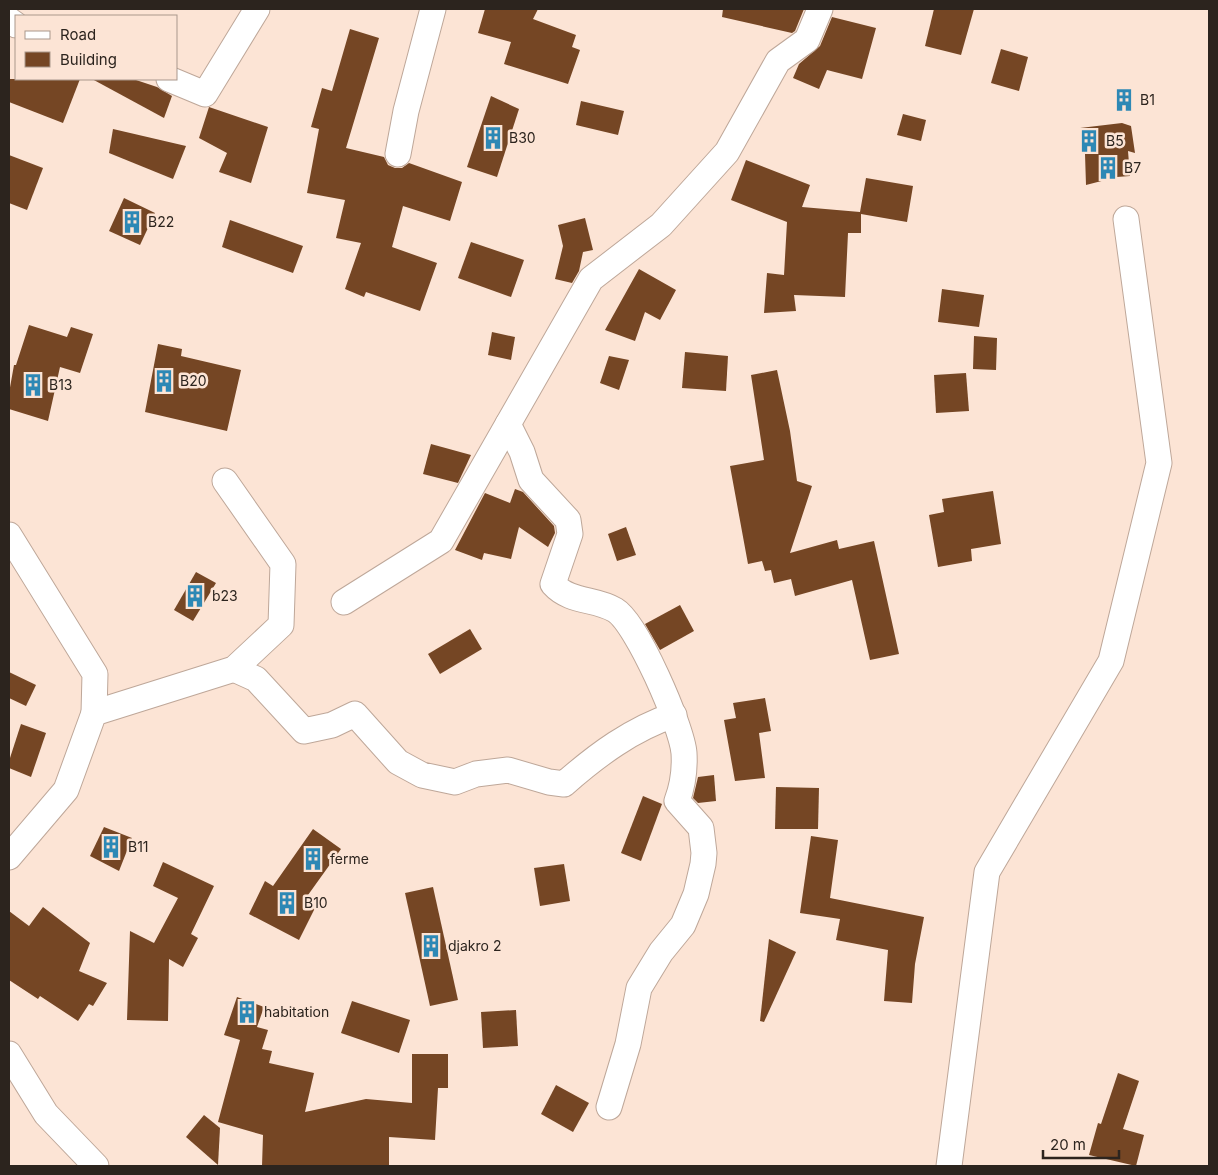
<svg xmlns="http://www.w3.org/2000/svg" width="1218" height="1175" font-family="Inter,sans-serif">
<rect width="100%" height="100%" fill="#fce4d5"/>
<g fill="#754624">
<polygon points="485,9 538,9 533,19 576,35 572,47 580,50 568,84 504,64 511,42 478,33"/>
<polygon points="723,9 804,9 795,31 792,33 722,17"/>
<polygon points="934,9 974,9 961,55 925,46"/>
<polygon points="832,17 876,28 862,79 827,70 819,89 793,78 799,64 820,46"/>
<polygon points="350,29 379,38 346,148 384,157 388,165 395,168 402,168 409,163 462,182 450,221 403,206 392,247 437,263 420,311 366,292 364,297 345,289 361,243 336,238 345,200 307,193 319,129 311,127 322,88 332,91"/>
<polygon points="1001,49 1028,57 1019,91 991,83"/>
<polygon points="9,79 80,79 63,123 9,102"/>
<polygon points="92,79 133,79 157,87 172,96 164,118"/>
<polygon points="491,96 519,109 497,177 467,167"/>
<polygon points="581,101 624,111 618,135 576,125"/>
<polygon points="209,107 268,127 251,183 219,172 227,153 199,138"/>
<polygon points="903,114 926,120 921,141 897,135"/>
<polygon points="1122,123 1131,126 1135,153 1128,151 1130,176 1117,177 1086,185 1085,154 1083,153 1080,128"/>
<polygon points="113,129 186,146 173,179 109,153"/>
<polygon points="9,155 43,168 27,210 9,203"/>
<polygon points="746,160 810,185 802,207 860,212 866,178 913,186 907,222 861,214 861,233 848,233 845,297 794,295 796,311 764,313 767,273 784,275 787,222 731,200"/>
<polygon points="124,198 155,213 140,245 109,231"/>
<polygon points="585,218 593,250 583,252 579,271 572,283 555,279 563,246 558,225"/>
<polygon points="230,220 303,246 293,273 222,247"/>
<polygon points="471,242 524,260 511,297 458,278"/>
<polygon points="639,269 676,290 660,320 645,312 635,341 605,330"/>
<polygon points="942,289 984,295 979,327 938,322"/>
<polygon points="29,325 67,337 71,327 93,334 80,373 60,367 48,421 9,409 9,393 14,365 16,365"/>
<polygon points="492,332 515,337 511,360 488,355"/>
<polygon points="974,336 997,338 996,370 973,369"/>
<polygon points="158,344 182,349 181,356 241,370 227,431 145,412"/>
<polygon points="685,352 728,356 726,391 682,388"/>
<polygon points="609,356 629,360 619,390 600,383"/>
<polygon points="777,370 790,431 797,481 812,486 790,553 837,540 839,549 874,541 899,654 870,660 852,580 795,596 791,579 774,583 771,570 765,571 762,561 748,564 730,466 764,460 751,375"/>
<polygon points="966,373 969,411 936,413 934,375"/>
<polygon points="431,444 471,455 458,483 423,474"/>
<polygon points="515,489 523,492 554,526 555,533 548,547 519,527 511,559 484,553 482,560 455,550 485,493 510,503"/>
<polygon points="993,491 1001,544 971,549 972,561 938,567 929,515 944,512 942,499"/>
<polygon points="626,527 636,555 617,561 608,534"/>
<polygon points="196,572 216,583 193,621 174,610"/>
<polygon points="680,605 694,631 660,650 645,624"/>
<polygon points="470,629 482,649 440,674 428,654"/>
<polygon points="9,672 36,685 26,706 9,698"/>
<polygon points="765,698 771,731 759,733 765,778 735,781 724,720 736,718 733,703"/>
<polygon points="21,724 46,733 31,777 9,768 9,761"/>
<polygon points="714,775 716,801 698,803 693,798 698,777"/>
<polygon points="776,787 819,788 818,829 775,829"/>
<polygon points="643,796 662,804 641,861 621,853"/>
<polygon points="104,827 132,838 119,871 90,856"/>
<polygon points="313,829 341,849 303,902 315,908 299,940 249,914 265,881 273,886"/>
<polygon points="811,836 838,840 830,898 924,917 915,964 912,1003 884,1001 888,950 836,940 840,919 800,913"/>
<polygon points="163,862 214,886 191,934 198,938 183,967 169,959 168,1021 127,1020 130,931 154,943 178,898 153,886"/>
<polygon points="564,864 570,901 540,906 534,868"/>
<polygon points="433,887 458,1000 430,1006 405,893"/>
<polygon points="43,907 90,943 79,971 107,983 93,1006 89,1004 78,1021 40,996 38,999 9,980 9,911 29,926"/>
<polygon points="769,939 796,952 764,1022 760,1021"/>
<polygon points="237,997 264,1007 257,1027 268,1030 262,1049 272,1051 269,1063 314,1073 305,1112 366,1099 412,1103 412,1054 448,1054 448,1088 438,1088 435,1140 389,1137 389,1166 262,1166 263,1135 218,1122 240,1040 224,1035"/>
<polygon points="352,1001 410,1020 399,1053 341,1033"/>
<polygon points="516,1010 518,1046 483,1048 481,1012"/>
<polygon points="1118,1073 1139,1081 1123,1129 1144,1135 1136,1166 1089,1155 1098,1123 1101,1124"/>
<polygon points="556,1085 589,1103 573,1132 541,1114"/>
<polygon points="204,1115 220,1128 218,1165 186,1137"/>
</g>
<g fill="none" stroke-linecap="round" stroke-linejoin="round">
<defs>
<g id="minor">
<polyline points="9,20 16,25"/>
<polyline points="169,79 205,94 257,9"/>
<polyline points="398,154 406,111 433,9"/>
<path d="M508,424L522,452L531,480L568,520L570,534L553,584C570,603 595,598 615,610C637,623 682,727 684,753C685,770 683,785 677,801L701,828L704,853L703,864L696,894L683,925L661,952L639,988L628,1044L609,1107"/>
<polyline points="9,535 95,674 94,713"/>
<polyline points="344,602 441,541 591,279 661,225 727,152 778,61 807,40 820,9"/>
<path d="M234,669L256,679L304,731L332,725L355,714L398,762L422,775L455,782L476,774L508,770L549,782L564,784C597,755 632,729 674,715"/>
<polyline points="9,857 66,790 94,713 234,669 281,625 283,564 225,481"/>
<polyline points="9,1054 46,1114 96,1166"/>
<polyline points="949,1166 987,872 1111,661 1159,463 1126,219"/>
</g>
</defs>
<use href="#minor" stroke="#bea799" stroke-width="27"/>
<use href="#minor" stroke="#fff" stroke-width="25"/>
</g>
<defs>
<symbol id="building-bare" viewBox="-9 -9 18 18"><path d="M-4-6H4V6H1V3H-1V6H-4ZM-2.5-4.3h1.7v1.8h-1.7ZM.8-4.3h1.7v1.8H.8ZM-2.5-1h1.7V.8h-1.7ZM.8-1h1.7V.8H.8Z" fill="#2d88b5" stroke="#fce4d5" stroke-width="2.5" paint-order="stroke"/></symbol>
</defs>
<g fill-rule="evenodd">
<use href="#building-bare" x="1108" y="84" width="32" height="32"/>
<use href="#building-bare" x="477" y="122" width="32" height="32"/>
<use href="#building-bare" x="1073" y="125" width="32" height="32"/>
<use href="#building-bare" x="1092" y="152" width="32" height="32"/>
<use href="#building-bare" x="116" y="206" width="32" height="32"/>
<use href="#building-bare" x="148" y="365" width="32" height="32"/>
<use href="#building-bare" x="17" y="369" width="32" height="32"/>
<use href="#building-bare" x="179" y="580" width="32" height="32"/>
<use href="#building-bare" x="95" y="831" width="32" height="32"/>
<use href="#building-bare" x="297" y="843" width="32" height="32"/>
<use href="#building-bare" x="271" y="887" width="32" height="32"/>
<use href="#building-bare" x="415" y="930" width="32" height="32"/>
<use href="#building-bare" x="231" y="996" width="32" height="32"/>
</g>
<g text-anchor="middle" stroke-width="5" stroke-linejoin="round" paint-order="stroke">
<g font-size="14" fill="#2c241e" stroke="#fce4d5" text-anchor="start">
<text x="1140" y="105">B1</text>
<text x="509" y="143">B30</text>
<text x="1106" y="146">B5</text>
<text x="1124" y="173">B7</text>
<text x="148" y="227">B22</text>
<text x="180" y="386">B20</text>
<text x="49" y="390">B13</text>
<text x="212" y="601">b23</text>
<text x="128" y="852">B11</text>
<text x="330" y="864">ferme</text>
<text x="304" y="908">B10</text>
<text x="448" y="951">djakro 2</text>
<text x="264" y="1017">habitation</text>
</g>
</g>
<rect width="1218" height="1175" fill="none" stroke="#2c241e" stroke-width="20"/>
<rect x="15" y="15" width="162" height="65" fill="#fce4d5" stroke="#a9978c"/>
<rect x="25" y="31" width="25" height="8" fill="#ffffff" stroke="#a9978c"/>
<text x="60" y="40" font-size="15" fill="#2c241e">Road</text>
<rect x="25" y="52" width="25" height="15" fill="#754624" stroke="#a9978c"/>
<text x="60" y="65" font-size="15" fill="#2c241e">Building</text>
<path d="M1043 1150v8h76v-8" fill="none" stroke="#2c241e" stroke-width="2.5"/>
<text x="1050" y="1150" font-size="15" fill="#2c241e" stroke="#fce4d5" stroke-width="4" paint-order="stroke">20 m</text>
</svg>
